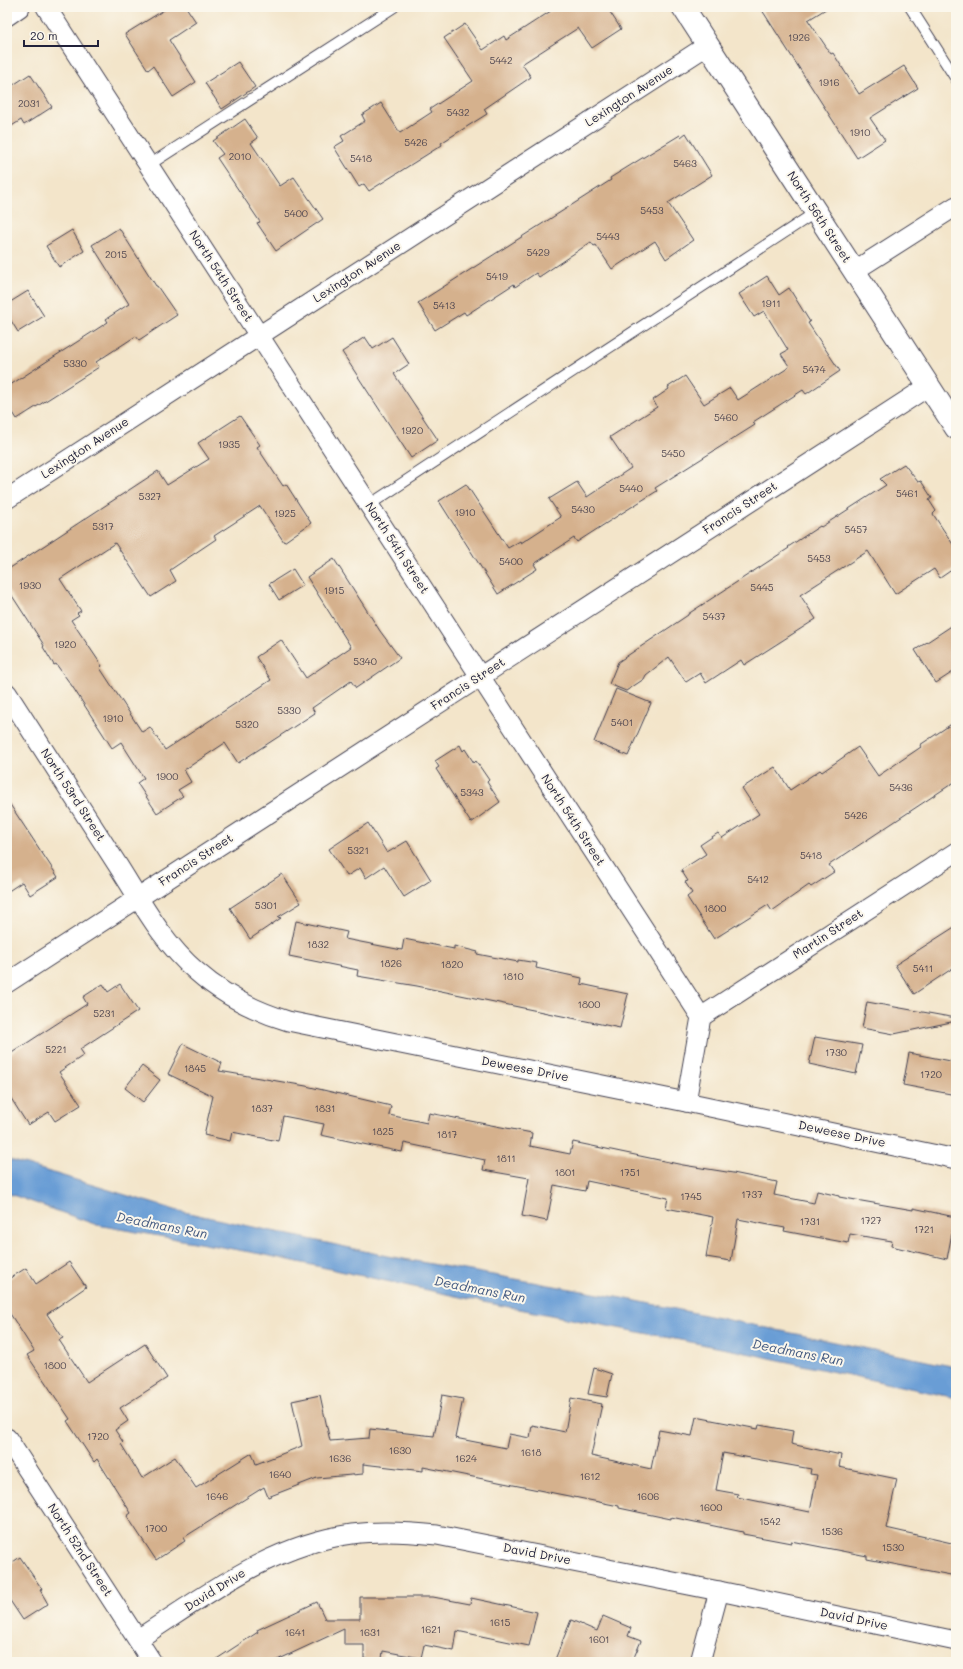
<svg xmlns="http://www.w3.org/2000/svg" width="963" height="1669" font-family="Mali,sans-serif">
<rect width="100%" height="100%" fill="#fbf7ec"/>
<filter id="ink" filterUnits="userSpaceOnUse"><feTurbulence type="fractalNoise" baseFrequency=".025" numOctaves="2"/><feDisplacementMap in="SourceGraphic" scale="8" xChannelSelector="R" yChannelSelector="G"/><feConvolveMatrix kernelMatrix="1 2 1 2 8 2 1 2 1" color-interpolation-filters="sRGB"/></filter>
<filter id="wash" filterUnits="userSpaceOnUse"><feTurbulence type="fractalNoise" baseFrequency=".012" numOctaves="4" result="noise"/><feDisplacementMap in="SourceGraphic" scale="16" xChannelSelector="R" yChannelSelector="G"/><feGaussianBlur stdDeviation="0.9" result="paint"/><feColorMatrix in="noise" values="0 0 0 0 0 0 0 0 0 0 0 0 0 0 0 0 0 1.4 0 .05"/><feComposite in="paint" operator="in"/></filter>
<g filter="url(#wash)">
<rect width="100%" height="100%" fill="#f3e5ca"/>
<polygon fill="#699dd5" stroke="#466088" points="7,1159 175,1210 387,1256 627,1299 956,1367 956,1398 737,1351 483,1302 261,1254 97,1225 7,1193"/>
<g id="blocks">
<g fill="#d5b18d" fill-rule="evenodd">
<polygon points="169,7 186,7 196,22 169,40 196,82 173,97 153,66 148,70 125,34"/>
<polygon points="557,7 610,7 608,9 621,29 592,48 578,28 522,64 531,77 484,109 487,114 441,143 442,145 369,191 364,184 359,187 334,147 344,141 341,136 365,121 362,115 381,103 400,133 432,112 430,109 473,81 444,38 465,24 483,50 504,36 506,40"/>
<polygon points="760,7 829,7 808,20 831,54 833,53 859,94 904,66 918,88 870,118 885,140 857,158"/>
<polygon points="238,62 255,87 222,109 205,83"/>
<polygon points="30,74 52,107 24,125 21,120 7,129 7,89"/>
<polygon points="245,119 258,138 251,143 280,186 294,177 323,219 276,251 257,223 260,222 217,158 223,154 213,141"/>
<polygon points="686,133 712,175 668,203 693,240 666,259 655,241 612,269 596,245 594,246 591,242 539,277 536,273 515,287 514,284 466,315 464,312 435,330 418,303 611,180 610,178 639,160 680,135 681,137"/>
<polygon points="119,228 156,286 157,286 177,315 139,340 136,336 96,362 99,367 17,419 7,403 7,387 108,322 106,319 129,304 92,245"/>
<polygon points="72,230 84,251 59,267 46,246"/>
<polygon points="767,276 779,295 789,288 810,322 808,323 840,371 806,394 803,390 753,422 755,425 655,488 657,491 622,513 577,542 574,538 534,564 537,569 498,594 439,501 466,484 508,548 520,541 521,543 561,517 549,499 577,482 587,497 631,468 610,437 657,407 653,400 669,389 668,387 685,376 704,404 730,388 738,400 788,368 789,366 781,354 788,350 764,311 754,317 739,294"/>
<polygon points="28,291 44,316 18,332 7,314 7,304"/>
<polygon points="365,337 373,349 392,337 409,364 394,374 438,440 411,458 342,352"/>
<polygon points="240,416 260,445 257,447 283,486 286,484 311,523 284,542 260,506 214,536 216,539 170,570 176,581 151,597 115,543 60,579 81,611 77,613 79,615 71,620 102,666 100,668 142,732 150,727 165,750 271,680 256,657 281,640 306,678 351,647 307,577 334,559 380,631 400,658 356,688 351,681 312,708 315,713 238,763 225,743 184,770 191,782 178,790 183,796 157,813 137,783 144,778 121,742 112,748 72,686 56,664 54,665 43,647 44,646 42,642 7,588 7,570 158,471 167,485 209,459 198,443"/>
<polygon points="904,464 918,482 921,481 932,498 929,500 936,511 933,514 956,549 956,567 940,578 934,569 895,594 868,551 800,595 816,619 744,665 741,660 706,683 700,673 686,682 669,657 646,675 644,679 626,691 609,684 618,662 688,615 688,614 789,548 788,547 820,526 821,527 886,485 880,479"/>
<polygon points="293,569 303,585 279,600 269,584"/>
<polygon points="956,623 956,670 936,683 915,650"/>
<polygon points="616,689 651,703 628,756 594,742"/>
<polygon points="956,721 956,781 829,865 834,872 811,887 809,885 772,911 768,905 714,939 687,897 692,893 685,882 688,881 681,870 706,854 700,845 718,833 722,838 759,814 742,788 775,767 790,790 820,770 822,772 858,747 878,776 921,747 920,745"/>
<polygon points="460,745 463,751 465,749 474,763 476,761 489,780 487,782 500,802 471,823 436,769 439,767 435,761"/>
<polygon points="7,800 58,877 30,895 22,882 7,892"/>
<polygon points="368,823 387,853 407,841 431,880 404,897 384,866 366,878 360,868 347,876 329,849"/>
<polygon points="282,874 301,903 278,917 281,918 250,939 230,908"/>
<polygon points="296,921 347,932 345,939 402,950 404,939 454,949 454,946 478,952 477,954 518,962 518,960 537,963 536,968 582,978 581,984 628,994 620,1028 417,986 357,976 358,970 289,956"/>
<polygon points="956,926 956,966 914,994 895,965"/>
<polygon points="103,984 108,992 120,984 138,1011 80,1049 84,1055 59,1072 81,1105 55,1121 49,1112 28,1125 7,1092 7,1056 87,1004 83,997"/>
<polygon points="867,1002 956,1018 956,1021 894,1034 862,1028"/>
<polygon points="815,1037 862,1045 856,1074 809,1064"/>
<polygon points="183,1044 222,1063 219,1071 306,1086 391,1106 389,1115 427,1123 429,1113 532,1133 530,1146 570,1154 573,1142 683,1165 733,1173 777,1182 774,1195 814,1203 817,1191 839,1196 839,1197 913,1210 913,1208 955,1217 947,1259 891,1246 892,1241 850,1234 848,1243 784,1231 785,1228 738,1219 731,1261 706,1257 713,1217 666,1208 668,1198 587,1181 585,1191 554,1185 547,1221 522,1216 529,1178 483,1170 485,1160 404,1143 402,1152 358,1143 321,1135 324,1124 283,1116 278,1141 232,1132 230,1141 204,1135 213,1096 168,1074"/>
<polygon points="909,1053 956,1062 956,1095 903,1085"/>
<polygon points="142,1066 160,1080 143,1102 125,1088"/>
<path d="M69,1262L86,1287L47,1314L63,1338L59,1340L87,1382L145,1344L167,1378L120,1408L128,1421L115,1430L123,1442L121,1444L142,1478L175,1457L196,1488L252,1453L256,1464L302,1446L292,1401L320,1395L330,1441L369,1438L370,1429L434,1436L442,1395L463,1399L455,1438L506,1448L509,1434L530,1438L532,1425L565,1432L571,1398L602,1404L591,1456L651,1469L659,1430L692,1436L696,1417L758,1429L759,1425L793,1431L791,1444L841,1455L839,1467L897,1479L886,1528L956,1544V1576L867,1559V1556L791,1541V1543L743,1534V1532L671,1517V1519L619,1508V1506L423,1467V1471L363,1464V1474L317,1478L268,1497L264,1487L183,1538L185,1541L156,1560L127,1516L131,1513L97,1459L94,1462L67,1421L70,1419L27,1355L34,1351L7,1309V1280L26,1268L36,1284ZM723,1453L811,1469L810,1474L817,1475L810,1512L737,1497L738,1494L716,1490Z"/>
<polygon points="594,1368 612,1374 607,1397 588,1394"/>
<polygon points="20,1557 42,1589 40,1590 48,1604 23,1620 7,1596 7,1566"/>
<polygon points="360,1597 433,1597 470,1604 471,1598 537,1612 529,1646 457,1631 454,1651 424,1645 421,1658 383,1651 382,1659 364,1659 364,1645 344,1645 344,1629 273,1662 212,1662 258,1632 257,1630 317,1602 325,1619 360,1619"/>
<polygon points="603,1616 631,1628 628,1636 641,1641 632,1662 554,1662 571,1620 597,1631"/>
</g>
</g>
</g>
<g filter="url(#ink)">
<use href="#blocks" fill-opacity="0" stroke="#413f50" stroke-width="1"/>
<g fill="none" stroke-linecap="round" stroke-linejoin="round">
<defs>
<g id="lane">
<polyline points="910,7 956,79"/>
<polyline points="149,165 394,7"/>
<polyline points="369,505 816,212"/>
</g>
<g id="street">
<polyline points="46,7 701,1017 686,1102"/>
<polyline points="7,16 20,7"/>
<polyline points="854,271 956,206"/>
<polyline points="7,499 708,45"/>
<path d="M7,693C44,750 80,807 117,864C140,900 162,942 196,971C222,994 255,1011 288,1021L686,1102L956,1159"/>
<polyline points="7,983 929,386"/>
<polyline points="701,1017 956,852"/>
<polyline points="7,1438 152,1662"/>
<path d="M138,1639C205,1596 270,1545 352,1534C381,1530 409,1532 437,1535L719,1591L956,1641"/>
<polyline points="700,1662 719,1591"/>
</g>
<polyline id="secondary" points="683,7 956,428"/>
</defs>
<use href="#lane" stroke="#413f50" stroke-width="12"/>
<use href="#street" stroke="#413f50" stroke-width="21"/>
<use href="#secondary" stroke="#413f50" stroke-width="24"/>
<use href="#lane" stroke="#fff" stroke-width="10"/>
<use href="#street" stroke="#fff" stroke-width="19"/>
<use href="#secondary" stroke="#fff" stroke-width="22"/>
</g>
</g>
<g text-anchor="middle" stroke-width="4" stroke-linejoin="round" paint-order="stroke">
<g font-size="10" fill="#4f4650">
<text x="799" y="41">1926</text>
<text x="501" y="64">5442</text>
<text x="829" y="86">1916</text>
<text x="29" y="107">2031</text>
<text x="458" y="116">5432</text>
<text x="860" y="136">1910</text>
<text x="416" y="146">5426</text>
<text x="240" y="160">2010</text>
<text x="361" y="162">5418</text>
<text x="685" y="167">5463</text>
<text x="652" y="214">5453</text>
<text x="296" y="217">5400</text>
<text x="608" y="240">5443</text>
<text x="538" y="256">5429</text>
<text x="116" y="258">2015</text>
<text x="497" y="280">5419</text>
<text x="771" y="307">1911</text>
<text x="444" y="309">5413</text>
<text x="75" y="367">5330</text>
<text x="814" y="373">5474</text>
<text x="726" y="421">5460</text>
<text x="412" y="434">1920</text>
<text x="229" y="448">1935</text>
<text x="673" y="457">5450</text>
<text x="631" y="492">5440</text>
<text x="907" y="497">5461</text>
<text x="150" y="500">5327</text>
<text x="583" y="513">5430</text>
<text x="465" y="516">1910</text>
<text x="285" y="517">1925</text>
<text x="103" y="530">5317</text>
<text x="856" y="533">5457</text>
<text x="819" y="562">5453</text>
<text x="511" y="565">5400</text>
<text x="30" y="589">1930</text>
<text x="762" y="591">5445</text>
<text x="334" y="594">1915</text>
<text x="714" y="620">5437</text>
<text x="65" y="648">1920</text>
<text x="365" y="665">5340</text>
<text x="289" y="714">5330</text>
<text x="113" y="722">1910</text>
<text x="622" y="726">5401</text>
<text x="247" y="728">5320</text>
<text x="167" y="780">1900</text>
<text x="901" y="791">5436</text>
<text x="472" y="796">5343</text>
<text x="856" y="819">5426</text>
<text x="358" y="854">5321</text>
<text x="811" y="859">5418</text>
<text x="758" y="883">5412</text>
<text x="266" y="909">5301</text>
<text x="715" y="912">1800</text>
<text x="318" y="948">1832</text>
<text x="391" y="967">1826</text>
<text x="452" y="968">1820</text>
<text x="923" y="972">5411</text>
<text x="513" y="980">1810</text>
<text x="589" y="1008">1800</text>
<text x="104" y="1017">5231</text>
<text x="56" y="1053">5221</text>
<text x="836" y="1056">1730</text>
<text x="195" y="1072">1845</text>
<text x="931" y="1078">1720</text>
<text x="262" y="1112">1837</text>
<text x="325" y="1112">1831</text>
<text x="383" y="1135">1825</text>
<text x="447" y="1138">1817</text>
<text x="506" y="1162">1811</text>
<text x="565" y="1176">1801</text>
<text x="630" y="1176">1751</text>
<text x="752" y="1198">1737</text>
<text x="691" y="1200">1745</text>
<text x="871" y="1224">1727</text>
<text x="810" y="1225">1731</text>
<text x="924" y="1233">1721</text>
<text x="55" y="1369">1800</text>
<text x="98" y="1440">1720</text>
<text x="400" y="1454">1630</text>
<text x="531" y="1456">1618</text>
<text x="340" y="1462">1636</text>
<text x="466" y="1462">1624</text>
<text x="280" y="1478">1640</text>
<text x="590" y="1480">1612</text>
<text x="217" y="1500">1646</text>
<text x="648" y="1500">1606</text>
<text x="711" y="1511">1600</text>
<text x="770" y="1525">1542</text>
<text x="156" y="1532">1700</text>
<text x="832" y="1535">1536</text>
<text x="893" y="1551">1530</text>
<text x="500" y="1626">1615</text>
<text x="431" y="1633">1621</text>
<text x="295" y="1636">1641</text>
<text x="370" y="1636">1631</text>
<text x="599" y="1643">1601</text>
</g>
<g font-size="12" fill="#22223b" stroke="#fbf7ec">
<text transform="translate(629 96) rotate(-33)" y="4">Lexington Avenue</text>
<text transform="translate(819 217) rotate(57)" y="4">North 56th Street</text>
<text transform="translate(357 272) rotate(-33)" y="4">Lexington Avenue</text>
<text transform="translate(221 276) rotate(57)" y="4">North 54th Street</text>
<text transform="translate(85 448) rotate(-33)" y="4">Lexington Avenue</text>
<text transform="translate(740 508) rotate(-33)" y="4">Francis Street</text>
<text transform="translate(397 548) rotate(57)" y="4">North 54th Street</text>
<text transform="translate(468 684) rotate(-33)" y="4">Francis Street</text>
<text transform="translate(73 795) rotate(57)" y="4">North 53rd Street</text>
<text transform="translate(573 820) rotate(57)" y="4">North 54th Street</text>
<text transform="translate(196 860) rotate(-33)" y="4">Francis Street</text>
<text transform="translate(828 934) rotate(-33)" y="4">Martin Street</text>
<text transform="translate(525 1069) rotate(11)" y="4">Deweese Drive</text>
<text transform="translate(842 1134) rotate(12)" y="4">Deweese Drive</text>
<text transform="translate(80 1550) rotate(57)" y="4">North 52nd Street</text>
<text transform="translate(537 1554) rotate(11)" y="4">David Drive</text>
<text transform="translate(215 1590) rotate(-32)" y="4">David Drive</text>
<text transform="translate(854 1619) rotate(12)" y="4">David Drive</text>
</g>
<g font-size="13" font-style="italic" fill="#425980" stroke="#fbf7ec">
<text transform="translate(162 1225) rotate(11)" y="5">Deadmans Run</text>
<text transform="translate(480 1289) rotate(11)" y="5">Deadmans Run</text>
<text transform="translate(798 1352) rotate(11)" y="5">Deadmans Run</text>
</g>
</g>
<rect width="963" height="1669" fill="none" stroke="#fbf7ec" stroke-width="24"/>
<path d="M24 40v6h74v-6" fill="none" stroke="#22223b" stroke-width="2"/>
<text x="30" y="40" font-size="12" fill="#22223b" stroke="#fbf7ec" stroke-width="3" paint-order="stroke">20 m</text>
</svg>
